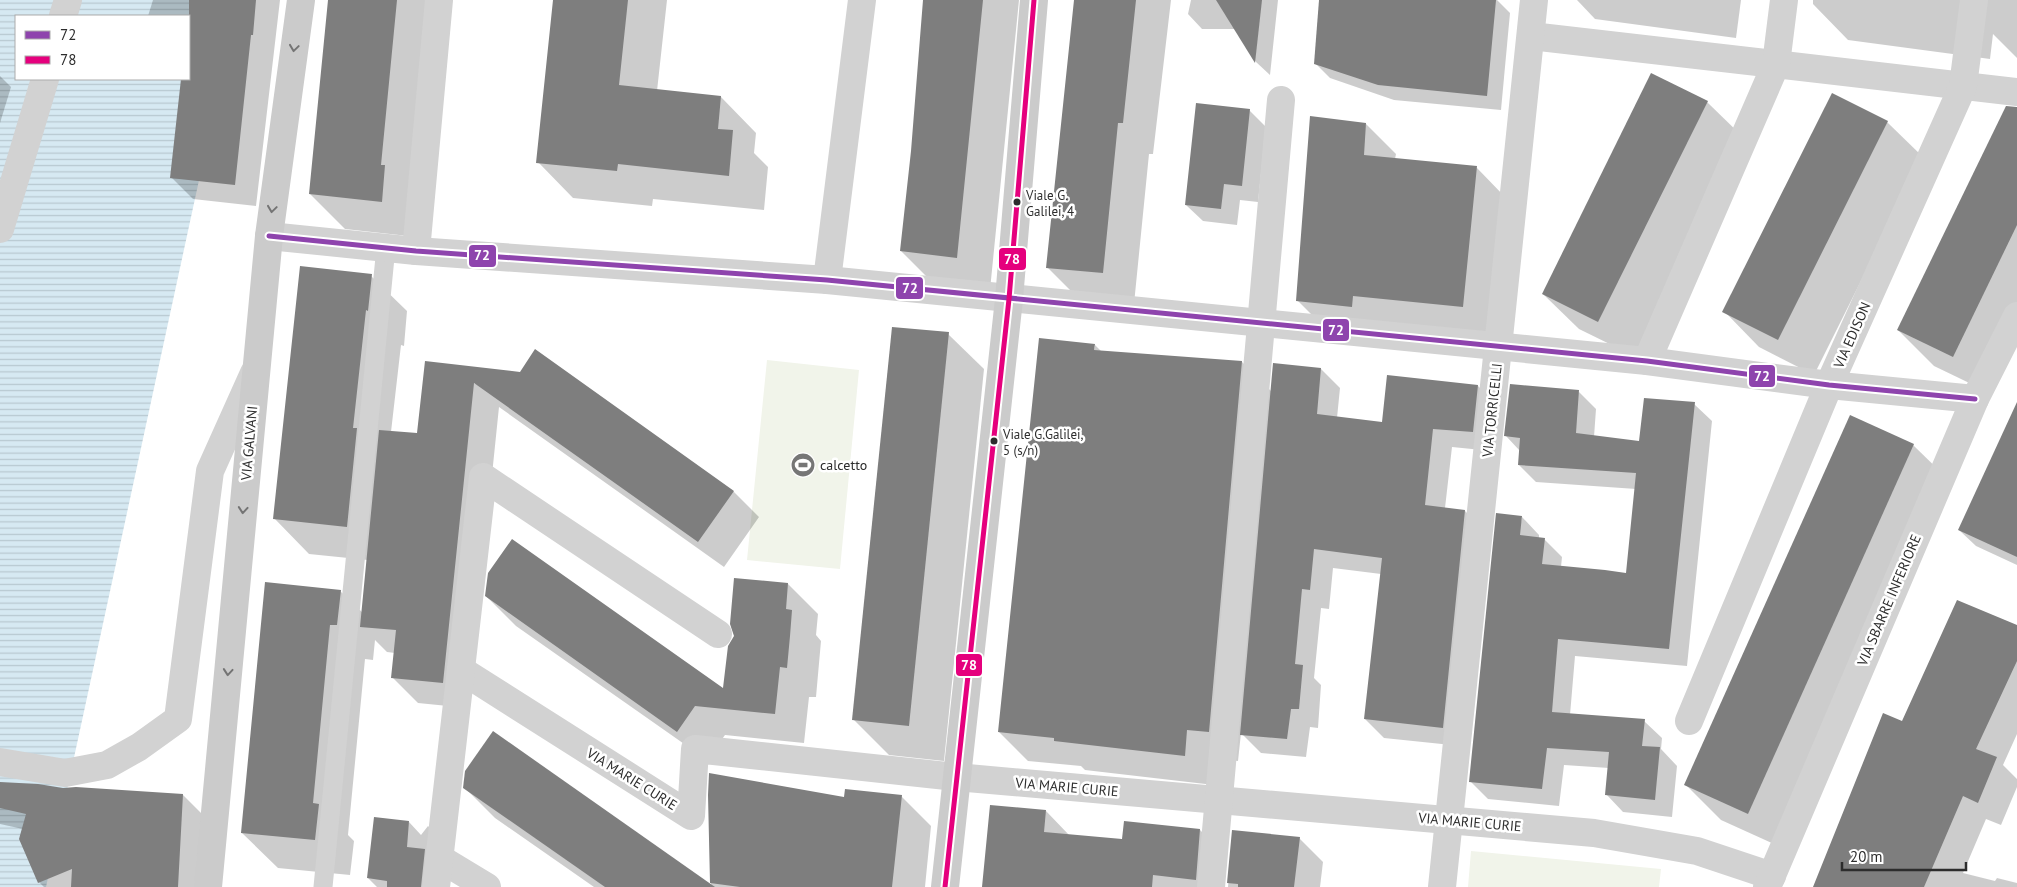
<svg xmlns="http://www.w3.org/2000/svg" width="2017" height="887" font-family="'PT Sans',sans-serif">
<defs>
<pattern id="water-rules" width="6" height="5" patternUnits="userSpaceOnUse" patternTransform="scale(1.25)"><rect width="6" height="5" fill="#d6e9f2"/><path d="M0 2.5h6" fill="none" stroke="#b8c8d0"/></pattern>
</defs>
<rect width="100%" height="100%" fill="#fff"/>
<g fill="#f1f4ea">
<polygon points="767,360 859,370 840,569 747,560"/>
<polygon points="1471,851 1661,869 1659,887 1468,887"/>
</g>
<path fill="url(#water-rules)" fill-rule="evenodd" d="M0,0H238L46,887H0ZM16,16H189V79H16Z"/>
<g fill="#0003">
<polygon points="153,0 280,0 256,206 193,199 171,177 182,79 189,79 189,16 148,16"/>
<polygon points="329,0 441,0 417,237 345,229 310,194"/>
<polygon points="555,0 667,0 657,91 721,97 756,133 754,153 768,167 764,210 653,199 652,206 573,198 538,162"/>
<polygon points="925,0 1019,0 990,290 934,284 901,251 912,151"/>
<polygon points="1076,0 1171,0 1153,154 1149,154 1134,304 1079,299 1047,267"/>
<polygon points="1191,0 1278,0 1270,75 1256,62 1236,29 1202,29 1188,14"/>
<polygon points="1320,0 1497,0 1510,13 1501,110 1394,100 1330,78 1315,63"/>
<polygon points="1577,0 1741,0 1736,38 1595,19"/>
<polygon points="1813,0 2017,0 2017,58 1993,34 1990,59 1848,40 1813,4"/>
<polygon points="0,76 11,87 0,123"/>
<polygon points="1707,102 1743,137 1634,356 1579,329 1543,294"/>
<polygon points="1249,110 1266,127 1258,202 1240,200 1237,225 1203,221 1186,205"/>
<polygon points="2017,116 2017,333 1988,392 1934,366 1898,330"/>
<polygon points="1887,122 1923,157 1814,375 1759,347 1724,311"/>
<polygon points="1366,124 1396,154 1395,159 1477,168 1506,198 1493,336 1327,330 1297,300"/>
<polygon points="371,276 407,311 404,346 401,345 391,432 418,434 426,363 734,492 759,517 724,567 499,407 468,708 418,703 392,677 395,653 387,652 375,640 373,660 365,659 348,835 354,841 350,875 278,868 242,833 340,591 363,613 368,560 309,554 274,518"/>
<polygon points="948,334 984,369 944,761 889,755 854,720"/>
<polygon points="1095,345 1102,352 1242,362 1272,392 1321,369 1340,388 1337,418 1383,424 1478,386 1497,405 1492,451 1452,447 1445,508 1465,511 1484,530 1461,746 1384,738 1365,719 1381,574 1333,568 1329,609 1321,608 1314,678 1321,685 1318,728 1310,727 1306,757 1261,753 1241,733 1238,761 1216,759 1214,785 1085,770 1081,766 1028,761 999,732"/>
<polygon points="1579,392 1596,409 1594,437 1640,442 1694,404 1712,421 1687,666 1575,656 1570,715 1644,721 1662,738 1661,749 1677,766 1672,817 1623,812 1606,794 1609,768 1564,765 1559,806 1488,799 1470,781 1522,517 1539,535 1539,539 1544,539 1562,557 1561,567 1627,575 1636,489 1536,482 1519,465 1520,451 1506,436"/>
<polygon points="2017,405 2017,565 1976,546 1959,530"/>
<polygon points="1913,445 1949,480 1783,848 1721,820 1686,785"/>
<polygon points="735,579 788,584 818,614 816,635 821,641 816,697 809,697 804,743 725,735 707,760 516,626 486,596 724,690 735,636"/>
<polygon points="2017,627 2017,734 2003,765 2017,779 2017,787 2001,825 1986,819 1963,873 1995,881 1997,878 2017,883 2017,887 1815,887 1903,723"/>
<polygon points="0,783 63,790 183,795 204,816 199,887 44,887 39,882 23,829 0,824"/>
<polygon points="464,787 711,886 709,795 845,798 901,796 931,826 925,887 594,887 495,818"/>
<polygon points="1046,811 1070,836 1123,840 1200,830 1224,854 1221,887 983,887"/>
<polygon points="409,822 421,835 428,826 444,842 439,887 377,887 368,878"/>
<polygon points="1233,831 1299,838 1323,862 1320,887 1228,887"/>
</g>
<g fill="#7e7e7e">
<polygon points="189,0 256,0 253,35 251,35 235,185 170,178 181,79 189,79"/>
<polygon points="328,0 397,0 381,165 385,165 382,202 309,194"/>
<polygon points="553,0 628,0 619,85 721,96 718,129 733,130 729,176 618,164 617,171 536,163"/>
<polygon points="923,0 983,0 957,258 900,251 911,151"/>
<polygon points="1074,0 1136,0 1123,123 1118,123 1103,273 1046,268"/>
<polygon points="1216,0 1262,0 1255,63"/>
<polygon points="1319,0 1496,0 1487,96 1378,85 1314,64"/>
<polygon points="1651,73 1708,101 1598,322 1542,294"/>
<polygon points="1832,93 1888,121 1778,340 1722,312"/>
<polygon points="1196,103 1250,109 1242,186 1224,184 1221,209 1185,205"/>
<polygon points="2006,106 2017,107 2017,225 1953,357 1897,330"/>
<polygon points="1310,116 1366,123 1364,155 1477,166 1463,307 1353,296 1352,307 1296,301"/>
<polygon points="300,266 372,274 368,311 366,310 353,428 357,428 347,527 273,519"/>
<polygon points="892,327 949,332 909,726 852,720"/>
<polygon points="1039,338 1095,344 1094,350 1242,361 1209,732 1187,730 1185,756 1054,741 1054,738 998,732"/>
<polygon points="535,349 734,491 698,542 474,383 443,683 391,678 396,630 360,627 379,430 417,433 425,361 520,372"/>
<polygon points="1273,363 1321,368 1317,414 1382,422 1387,375 1478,385 1473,432 1433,429 1425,505 1465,510 1443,728 1364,719 1382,558 1314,549 1310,590 1302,589 1295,664 1303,665 1299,709 1291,709 1287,739 1240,735"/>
<polygon points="1510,384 1579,390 1576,433 1639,441 1644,398 1695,402 1669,649 1558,639 1552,712 1645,719 1642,746 1660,747 1655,800 1605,795 1609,752 1547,748 1542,789 1469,782 1496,513 1522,516 1520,535 1545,538 1542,564 1605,570 1626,573 1636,473 1518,465 1520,438 1504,436"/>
<polygon points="2017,402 2017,557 1958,530"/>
<polygon points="1850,415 1914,444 1748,814 1684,785"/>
<polygon points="512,539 723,688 728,646 734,636 730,624 734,578 788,583 786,609 792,610 790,636 787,668 780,667 775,714 695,706 677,732 485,596 488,573"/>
<polygon points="265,582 341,590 337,625 330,625 313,803 319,804 315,840 241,833"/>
<polygon points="1957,600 2017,625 2017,661 1976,749 1997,757 1978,803 1963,796 1924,887 1813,887 1883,713 1902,721"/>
<polygon points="493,731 715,887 605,887 463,788 465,771"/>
<polygon points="709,773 844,797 845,789 902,795 892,887 740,887 710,883 708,795"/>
<polygon points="0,782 38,784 63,788 76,787 183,794 178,887 71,887 72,869 38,883 19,839 26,814 0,808"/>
<polygon points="990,805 1046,810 1044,832 1122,839 1124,821 1200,829 1196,880 1153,875 1152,887 982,887"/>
<polygon points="374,817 409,821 407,847 425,849 421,887 387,887 387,881 367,878"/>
<polygon points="1232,830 1300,837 1294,887 1238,887 1238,884 1227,883"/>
</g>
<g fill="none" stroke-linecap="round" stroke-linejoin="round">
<polyline stroke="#d2d2d2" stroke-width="19" points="323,887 386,247"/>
<g stroke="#d2d2d2" stroke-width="28">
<polyline points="63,16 68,0"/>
<polyline points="1531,36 2017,92"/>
<polyline points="0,229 45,79"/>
<polyline points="269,236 416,251 827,280 1647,361 1829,385 1975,399"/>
<polyline points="416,251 439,0"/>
<polyline points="827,280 862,0"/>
<polyline points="1647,361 1776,64 1784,0"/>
<polyline points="461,670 691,816 695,749 956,777 1594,833 1697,851 1772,876"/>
<polyline points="1689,721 1829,385 1963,86 1974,0"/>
<polyline points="0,762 65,773 107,765 139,747 178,719 210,471 254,373"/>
<polyline points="439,858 487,887"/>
<polyline points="436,887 483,477 718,634"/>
<polyline points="1211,887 1281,100"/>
<polyline points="1442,887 1534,0"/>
<polyline points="1767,887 1975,399 2017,316"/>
</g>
<g stroke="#cbcbcb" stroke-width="28">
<polyline points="208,887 269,236 301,0"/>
<polyline points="945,887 1009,299 1034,0"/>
</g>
<defs>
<polyline id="bus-1" points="269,236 416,251 827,280 1647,361 1829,385 1975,399"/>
<polyline id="bus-2" points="945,887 1009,299 1034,0"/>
</defs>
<use href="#bus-1" stroke="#fff" stroke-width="9"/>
<use href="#bus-2" stroke="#fff" stroke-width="9"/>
<use href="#bus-1" stroke="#8e44ad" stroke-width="5"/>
<use href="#bus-2" stroke="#e5007d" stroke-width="5"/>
</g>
<defs><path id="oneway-chevron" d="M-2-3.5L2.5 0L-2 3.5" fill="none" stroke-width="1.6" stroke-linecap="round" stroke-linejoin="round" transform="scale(1.25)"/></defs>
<g stroke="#747474">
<use href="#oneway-chevron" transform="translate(294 48) rotate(98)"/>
<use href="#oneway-chevron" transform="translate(272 209) rotate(98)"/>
<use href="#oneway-chevron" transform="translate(243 510) rotate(95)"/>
<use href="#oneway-chevron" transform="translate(228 672) rotate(95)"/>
</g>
<defs>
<symbol id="stadium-disc" viewBox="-11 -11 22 22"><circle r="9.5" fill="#767676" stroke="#fff"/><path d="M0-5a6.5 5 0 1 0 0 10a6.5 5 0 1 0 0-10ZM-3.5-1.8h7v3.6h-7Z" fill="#fff"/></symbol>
</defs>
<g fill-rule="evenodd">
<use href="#stadium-disc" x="789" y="451" width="28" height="28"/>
</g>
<g fill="#2d2d2d" stroke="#fff" stroke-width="2">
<circle cx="1017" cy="202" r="4.5"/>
<circle cx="994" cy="441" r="4.5"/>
</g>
<g text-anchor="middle" stroke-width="5" stroke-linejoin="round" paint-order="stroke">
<g font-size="13" fill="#2d2d2d" stroke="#fff" text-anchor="start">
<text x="1026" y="200">Viale G.<tspan x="1026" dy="16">Galilei, 4</tspan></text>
<text x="1003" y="439">Viale G.Galilei,<tspan x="1003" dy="16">5 (s/n)</tspan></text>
</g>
<g font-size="14" fill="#2d2d2d" stroke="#fff">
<text transform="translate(1852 335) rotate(-66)" y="5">VIA EDISON</text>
<text transform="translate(1492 410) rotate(-84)" y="5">VIA TORRICELLI</text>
<text transform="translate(249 443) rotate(-85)" y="5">VIA GALVANI</text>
<text transform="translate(1889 600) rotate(-67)" y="5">VIA SBARRE INFERIORE</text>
<text transform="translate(632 779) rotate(32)" y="5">VIA MARIE CURIE</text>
<text transform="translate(1067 787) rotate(5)" y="5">VIA MARIE CURIE</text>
<text transform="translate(1470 822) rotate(5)" y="5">VIA MARIE CURIE</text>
</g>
<g font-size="14" fill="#2d2d2d" stroke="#fff" text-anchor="start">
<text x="820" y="470">calcetto</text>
</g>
</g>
<g stroke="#fff" stroke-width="2">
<rect x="468" y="244" width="29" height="24" rx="5" fill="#8e44ad"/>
<rect x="998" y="247" width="29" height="24" rx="5" fill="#e5007d"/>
<rect x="895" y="276" width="29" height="24" rx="5" fill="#8e44ad"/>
<rect x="1322" y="318" width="28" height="24" rx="5" fill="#8e44ad"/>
<rect x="1748" y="364" width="28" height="24" rx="5" fill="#8e44ad"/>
<rect x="955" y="653" width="28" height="24" rx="5" fill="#e5007d"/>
</g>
<g font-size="14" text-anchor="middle" font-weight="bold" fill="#fff">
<text x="482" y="260">72</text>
<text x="1012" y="264">78</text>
<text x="910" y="293">72</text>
<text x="1336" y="335">72</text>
<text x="1762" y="381">72</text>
<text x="969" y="670">78</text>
</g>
<rect x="15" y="15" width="175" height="65" fill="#ffffff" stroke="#ababab"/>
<rect x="25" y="31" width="25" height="8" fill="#8e44ad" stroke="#ababab"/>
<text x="60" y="40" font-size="15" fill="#2d2d2d">72</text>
<rect x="25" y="56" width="25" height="8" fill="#e5007d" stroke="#ababab"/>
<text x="60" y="65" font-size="15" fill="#2d2d2d">78</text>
<path d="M1842 862v8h124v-8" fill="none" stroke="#2d2d2d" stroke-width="2.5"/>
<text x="1850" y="862" font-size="15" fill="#2d2d2d" stroke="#ffffff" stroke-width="4" paint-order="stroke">20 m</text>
</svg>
